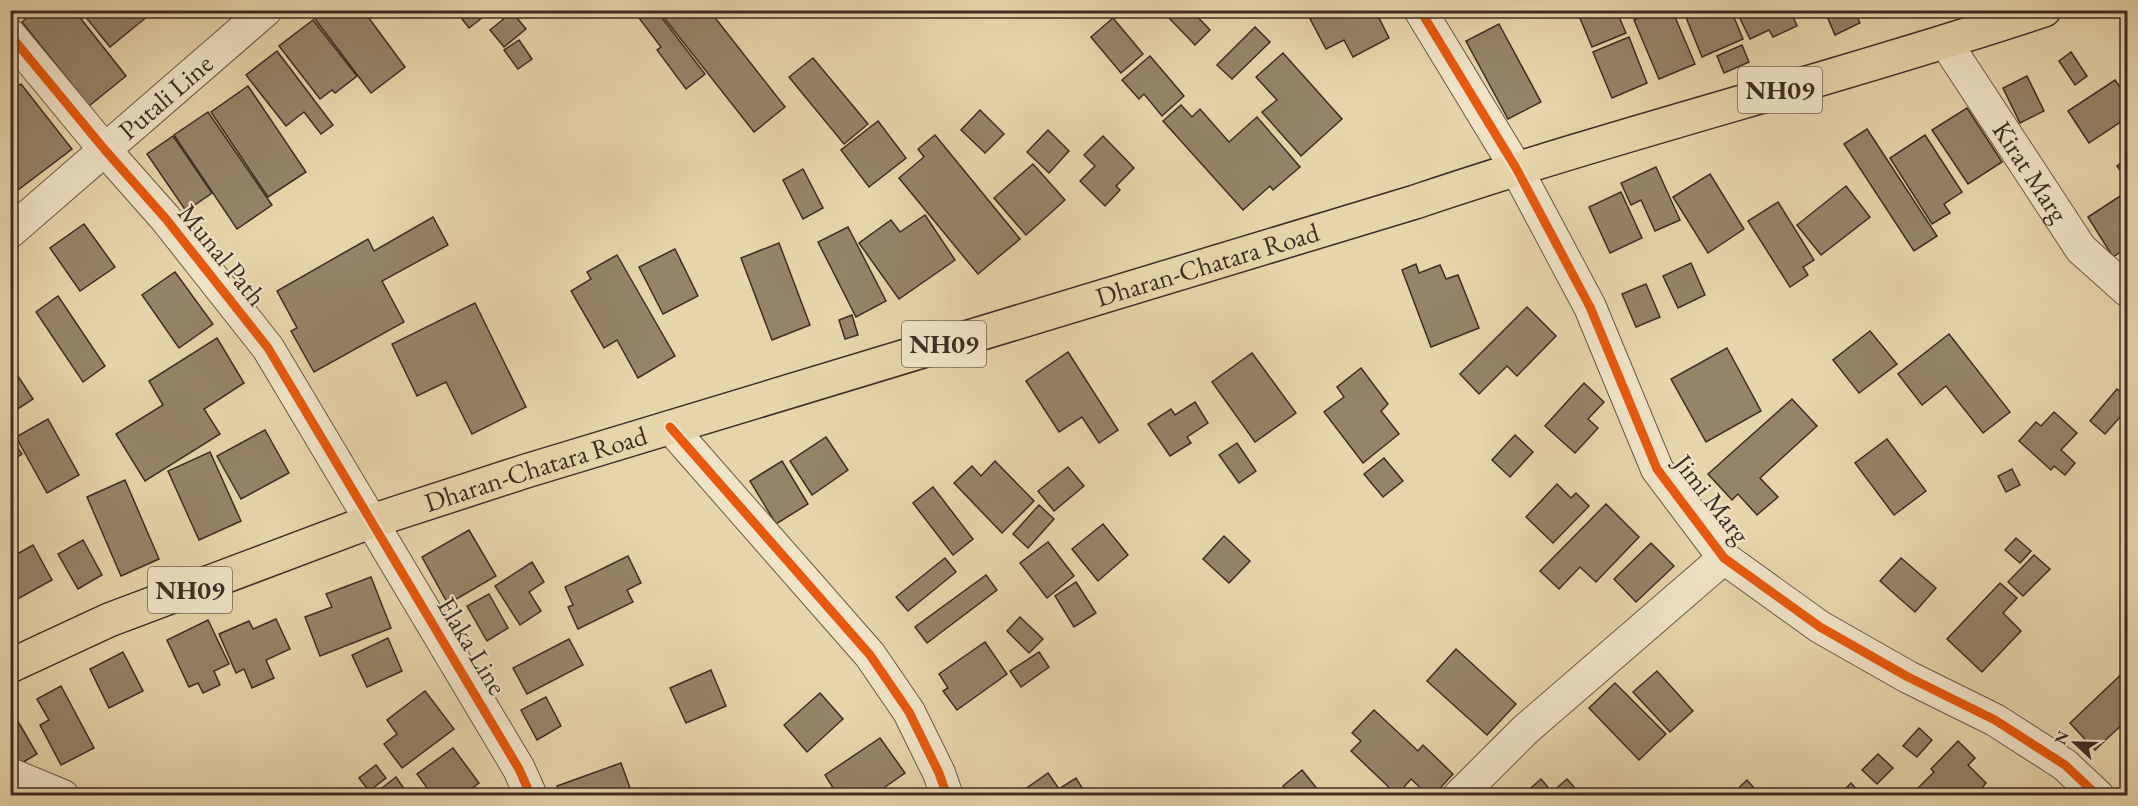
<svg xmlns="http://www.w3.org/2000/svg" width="2138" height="806" font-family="'EB Garamond',serif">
<rect width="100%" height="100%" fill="#e6d5aa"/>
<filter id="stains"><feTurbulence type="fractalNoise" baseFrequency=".00333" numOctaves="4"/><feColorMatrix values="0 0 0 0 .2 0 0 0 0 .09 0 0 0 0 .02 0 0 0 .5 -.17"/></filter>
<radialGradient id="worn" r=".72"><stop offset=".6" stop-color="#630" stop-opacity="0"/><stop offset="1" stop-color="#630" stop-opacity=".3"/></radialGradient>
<g fill="#95846a" stroke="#3e2d25" stroke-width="1.5">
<polygon points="36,10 74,10 126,76 89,106 22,22"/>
<polygon points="80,10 143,10 148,16 110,47"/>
<polygon points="318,10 363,10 405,67 371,93 312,15"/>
<polygon points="455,10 492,10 469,28"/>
<polygon points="633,10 656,10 705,74 686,89 657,50 661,47"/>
<polygon points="658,10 709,10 785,107 754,132"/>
<polygon points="1166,10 1194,10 1193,12 1210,30 1195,45 1164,13"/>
<polygon points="1318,10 1375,10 1389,38 1353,57 1344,40 1326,49 1308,15"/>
<polygon points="1616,10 1626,33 1592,47 1577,11"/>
<polygon points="1656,10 1672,10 1695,64 1659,79 1634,20"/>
<polygon points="1683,10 1731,10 1743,39 1702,57"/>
<polygon points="1736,10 1790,10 1797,26 1773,37 1769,30 1750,39"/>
<polygon points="1833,10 1854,10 1860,23 1835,35 1826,14"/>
<polygon points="512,12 526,29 504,47 490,30"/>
<polygon points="1113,18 1143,54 1121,73 1091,37"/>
<polygon points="313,20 357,76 335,93 332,90 320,99 279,46"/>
<polygon points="1499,24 1541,102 1508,119 1466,41"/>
<polygon points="1255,27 1270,42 1232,79 1217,65"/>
<polygon points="1629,37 1647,83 1612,98 1593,52"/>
<polygon points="519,40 532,59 518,69 504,50"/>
<polygon points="1742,45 1749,62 1724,73 1717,56"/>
<polygon points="277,51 333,125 321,134 304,112 286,126 246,75"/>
<polygon points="2071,52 2087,76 2075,85 2059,61"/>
<polygon points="1283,53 1342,119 1301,156 1262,112 1277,100 1256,77"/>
<polygon points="1150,56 1184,96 1162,116 1144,94 1139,99 1122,80"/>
<polygon points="813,58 868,124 844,144 789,77"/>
<polygon points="2027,76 2044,111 2020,123 2003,88"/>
<polygon points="2115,80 2128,99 2128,117 2089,143 2068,111"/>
<polygon points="21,84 72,149 10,196 10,92"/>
<polygon points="248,86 306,172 268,197 211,112"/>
<polygon points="1181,105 1192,117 1200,109 1229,142 1257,117 1300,167 1273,190 1270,186 1243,210 1163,121"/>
<polygon points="1967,108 2002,162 1968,184 1932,130"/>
<polygon points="980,110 1004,134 985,153 961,130"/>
<polygon points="208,112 272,205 237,229 174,135"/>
<polygon points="878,121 906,158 869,187 841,150"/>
<polygon points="1867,129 1937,236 1914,251 1844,144"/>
<polygon points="1048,130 1069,151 1049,173 1027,152"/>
<polygon points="935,135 1020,239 978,274 899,178 924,157 918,149"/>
<polygon points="1925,135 1962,192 1944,204 1950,213 1932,224 1890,158"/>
<polygon points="173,136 212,193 186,211 147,154"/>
<polygon points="1103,136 1134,168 1116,186 1120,190 1105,206 1080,181 1095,166 1084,155"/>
<polygon points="2128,158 2128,182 2117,166"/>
<polygon points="1033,164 1065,200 1026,235 994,198"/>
<polygon points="1656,167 1680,220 1655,231 1641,200 1631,205 1621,183"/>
<polygon points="803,169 823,208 803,219 783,180"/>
<polygon points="1710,174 1744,229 1708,253 1673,197"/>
<polygon points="1846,186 1870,217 1821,255 1797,225"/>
<polygon points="2128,191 2128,247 2113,257 2088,217"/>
<polygon points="1621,192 1642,238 1610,253 1589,207"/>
<polygon points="1778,202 1814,260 1803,267 1808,275 1790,287 1748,221"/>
<polygon points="925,215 955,260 899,299 859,243 891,220 900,232"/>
<polygon points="433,217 448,245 382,281 404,322 314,372 291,331 297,328 277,291 368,239 374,251"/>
<polygon points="84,224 115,267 80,291 50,248"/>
<polygon points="848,227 886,301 856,317 818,242"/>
<polygon points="779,243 810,325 772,340 741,258"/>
<polygon points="675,249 698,296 663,314 639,267"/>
<polygon points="617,255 675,356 638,378 617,340 604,348 571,291 591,279 587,272"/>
<polygon points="1691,263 1705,295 1678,308 1663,276"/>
<polygon points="1416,264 1419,273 1440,265 1446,279 1458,275 1479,328 1431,347 1402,270"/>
<polygon points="175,272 213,324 179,348 142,295"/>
<polygon points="1646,284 1660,317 1636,327 1622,294"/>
<polygon points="58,296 105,366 83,382 36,312"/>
<polygon points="475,303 526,407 472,434 446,382 417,396 392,344"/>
<polygon points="1527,307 1556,336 1517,376 1507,366 1479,394 1460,374"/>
<polygon points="852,315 858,335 845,339 839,320"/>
<polygon points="1870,331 1897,364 1859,393 1833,360"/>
<polygon points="1949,334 2010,412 1983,433 1946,386 1922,405 1898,374"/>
<polygon points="217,338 244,383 204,409 220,434 145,481 116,434 163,405 149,381"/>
<polygon points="1727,348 1761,411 1706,442 1671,379"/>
<polygon points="1068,352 1118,430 1099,443 1082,417 1059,432 1026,381"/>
<polygon points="1252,353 1296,413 1255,442 1212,382"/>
<polygon points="10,364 33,399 10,414"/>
<polygon points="1361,368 1388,404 1381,411 1399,434 1363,463 1324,412 1344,397 1337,387"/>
<polygon points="1584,383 1604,402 1588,419 1598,428 1575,453 1545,426"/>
<polygon points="2117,389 2128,397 2128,408 2105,434 2090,421"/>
<polygon points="1792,399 1817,426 1760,478 1778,497 1757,515 1738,494 1732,500 1708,474"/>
<polygon points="1195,402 1208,423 1187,437 1191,443 1170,456 1148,424 1171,409 1175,415"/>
<polygon points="2054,412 2077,433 2061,450 2075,463 2065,475 2054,466 2051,470 2019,441 2036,422 2041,426"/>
<polygon points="48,419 79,475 47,493 16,437"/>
<polygon points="265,430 289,473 241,499 217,456"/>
<polygon points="1515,435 1533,452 1510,477 1492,460"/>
<polygon points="10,437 22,454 10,462"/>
<polygon points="826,437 848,470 812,495 790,461"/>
<polygon points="1887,439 1926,491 1894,515 1855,463"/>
<polygon points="1237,443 1256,471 1239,483 1219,455"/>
<polygon points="210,452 241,521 199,540 168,471"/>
<polygon points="1384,458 1403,481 1383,497 1364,474"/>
<polygon points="782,461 808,504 776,524 750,481"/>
<polygon points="995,461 1034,501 1002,533 954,483 972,466 981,476"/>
<polygon points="1068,467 1084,486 1054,511 1038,491"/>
<polygon points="2012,469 2020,485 2006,492 1998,476"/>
<polygon points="125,480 159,559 121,576 87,497"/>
<polygon points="1557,484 1571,498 1576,493 1589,506 1553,543 1526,517"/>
<polygon points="933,487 973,539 953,555 913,503"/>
<polygon points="1606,504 1639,537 1596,582 1580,567 1559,589 1540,571"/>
<polygon points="1039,505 1054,519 1028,548 1013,534"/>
<polygon points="1103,524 1128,555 1098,581 1072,549"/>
<polygon points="469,530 496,576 448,604 422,557"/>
<polygon points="1224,536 1250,561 1229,583 1203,559"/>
<polygon points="2016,538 2031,551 2020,563 2005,550"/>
<polygon points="83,540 102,575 78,589 58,554"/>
<polygon points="1048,542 1074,576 1047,598 1020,563"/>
<polygon points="1651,543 1674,566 1636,602 1614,579"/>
<polygon points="33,545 52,580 12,602 10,599 10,558"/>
<polygon points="2034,555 2050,569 2023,596 2008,582"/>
<polygon points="628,556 641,583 627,590 633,602 578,629 568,607 573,605 565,587"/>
<polygon points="945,558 956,572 908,611 896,597"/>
<polygon points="1901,558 1936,588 1915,612 1880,581"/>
<polygon points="532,562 544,582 529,592 541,611 520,625 495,586"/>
<polygon points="986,575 997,590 927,643 915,627"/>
<polygon points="371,577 391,628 320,656 305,617 332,607 326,594"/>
<polygon points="1076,582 1096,613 1074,627 1055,596"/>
<polygon points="2000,583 2017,598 2003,613 2021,631 1982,672 1947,639"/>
<polygon points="489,594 508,628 487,641 467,606"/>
<polygon points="1020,617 1043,639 1029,653 1007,631"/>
<polygon points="276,619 290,649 266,660 274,678 252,688 244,669 236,673 219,634 249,621 253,629"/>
<polygon points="208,620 229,664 214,671 220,685 203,693 198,683 189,687 167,640"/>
<polygon points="388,638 402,671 367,687 352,655"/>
<polygon points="569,639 583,665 527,694 513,668"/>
<polygon points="985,642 1007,674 957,710 943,691 948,688 939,674"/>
<polygon points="1456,649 1516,704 1487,735 1427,681"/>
<polygon points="123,652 143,691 109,708 90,669"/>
<polygon points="1039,652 1049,667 1021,687 1010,671"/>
<polygon points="2128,668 2128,719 2095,750 2070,723"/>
<polygon points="711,670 726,706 686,723 670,688"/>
<polygon points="1657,671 1693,711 1670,732 1633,692"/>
<polygon points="1615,683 1666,734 1639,760 1589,708"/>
<polygon points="61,686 94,748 61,765 40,725 49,720 37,699"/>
<polygon points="425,691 454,729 402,768 384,744 397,734 387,720"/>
<polygon points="820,693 843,719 807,752 784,725"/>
<polygon points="546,697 561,726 537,740 521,710"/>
<polygon points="1374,710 1418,751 1423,745 1453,774 1433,796 1429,796 1411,779 1397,795 1351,751 1361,741 1352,733"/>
<polygon points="13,713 37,754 20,764 10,760 10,714"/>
<polygon points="1919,728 1932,740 1917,757 1903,746"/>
<polygon points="880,738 905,773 872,796 838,796 825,775"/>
<polygon points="1958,741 1975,758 1968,765 1986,783 1975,796 1919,796 1915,791 1934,772 1931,769"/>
<polygon points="453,748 479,783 462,796 433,796 417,774"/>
<polygon points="1878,754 1893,768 1877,784 1862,770"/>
<polygon points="621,763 633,796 560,796 557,786"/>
<polygon points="376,765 386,778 369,791 359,778"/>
<polygon points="1302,770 1323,796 1291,796 1283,786"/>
<polygon points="1048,773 1059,789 1076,778 1087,796 1015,796"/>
<polygon points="396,777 409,796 372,796"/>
<polygon points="1541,779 1552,792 1567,779 1582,796 1529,796 1526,792"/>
<polygon points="1747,780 1761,796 1730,796"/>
<polygon points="1851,783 1863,796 1838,796"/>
</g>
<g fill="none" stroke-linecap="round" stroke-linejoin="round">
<defs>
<g id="street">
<polyline points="1420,10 1516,168 1590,307 1657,469 1724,558 1820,627 1908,677 1995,720 2065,765 2098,796"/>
<polyline points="10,35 105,150 166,219 268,348 519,769 531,796"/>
<path id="s1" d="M1946,43L2081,249L2128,291"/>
<path id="s2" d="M10,232L266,10"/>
<polyline points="670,427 870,655 909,712 939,773 947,796"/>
<polyline points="10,774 63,796"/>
<polyline points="1459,796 1525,730 1724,558"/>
</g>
<g id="primary">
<path id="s3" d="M10,666L109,620L372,521L526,471L1415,202C1623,132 1836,79 2044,10"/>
</g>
</defs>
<use href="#street" stroke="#685746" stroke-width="34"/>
<use href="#primary" stroke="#3e2d25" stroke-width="36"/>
<use href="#street" stroke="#efe4c8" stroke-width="32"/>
<use href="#primary" stroke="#e6d5aa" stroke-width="33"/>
<defs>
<g id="cycleway">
<polyline points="1420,10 1516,168 1590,307 1657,469 1724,558 1820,627 1908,677 1995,720 2065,765 2098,796"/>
<polyline points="10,35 105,150 166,219 268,348 519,769 531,796"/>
<polyline points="670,427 870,655 909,712 939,773 947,796"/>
</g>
</defs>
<use href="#cycleway" stroke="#efe4c8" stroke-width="13"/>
<use href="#cycleway" stroke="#e8590c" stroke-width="9"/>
</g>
<g text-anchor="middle" stroke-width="4.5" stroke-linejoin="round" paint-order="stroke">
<g fill="#efe4c8" stroke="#736456" stroke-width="1.5">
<rect x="1738" y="67" width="84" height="46" rx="4.5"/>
<rect x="902" y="321" width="84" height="46" rx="4.5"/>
<rect x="148" y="567" width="84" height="46" rx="4.5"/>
</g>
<g font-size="26" font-weight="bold" fill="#3e2d25">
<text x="1780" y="99">NH09</text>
<text x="944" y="353">NH09</text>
<text x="190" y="599">NH09</text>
</g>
<g font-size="27" fill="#3e2d25" stroke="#efe4c8">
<text dy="9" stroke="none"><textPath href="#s2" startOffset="206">Putali Line</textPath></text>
<text dy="9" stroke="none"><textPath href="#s1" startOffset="154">Kirat Marg</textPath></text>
<text transform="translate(222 255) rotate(51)" y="9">Munal Path</text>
<text dy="9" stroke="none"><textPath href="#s3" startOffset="1264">Dharan-Chatara Road</textPath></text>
<text dy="9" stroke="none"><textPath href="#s3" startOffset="562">Dharan-Chatara Road</textPath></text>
<text transform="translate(1712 499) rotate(52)" y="9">Jimi Marg</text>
<text transform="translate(472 646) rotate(59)" y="9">Elaka Line</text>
</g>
</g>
<rect width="2138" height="806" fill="none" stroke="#e6d5aa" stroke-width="36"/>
<rect x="12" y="12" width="2114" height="782" fill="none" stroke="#3e2d25" stroke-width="3"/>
<rect x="18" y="18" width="2102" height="770" fill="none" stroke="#3e2d25" stroke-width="1.5"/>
<g transform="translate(2075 743) rotate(292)" stroke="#efe4c8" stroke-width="4.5" paint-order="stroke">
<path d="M0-4.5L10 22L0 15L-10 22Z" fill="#3e2d25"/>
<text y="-9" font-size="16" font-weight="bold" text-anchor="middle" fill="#3e2d25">N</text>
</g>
<rect width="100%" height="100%" filter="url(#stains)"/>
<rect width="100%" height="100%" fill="url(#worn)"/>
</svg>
